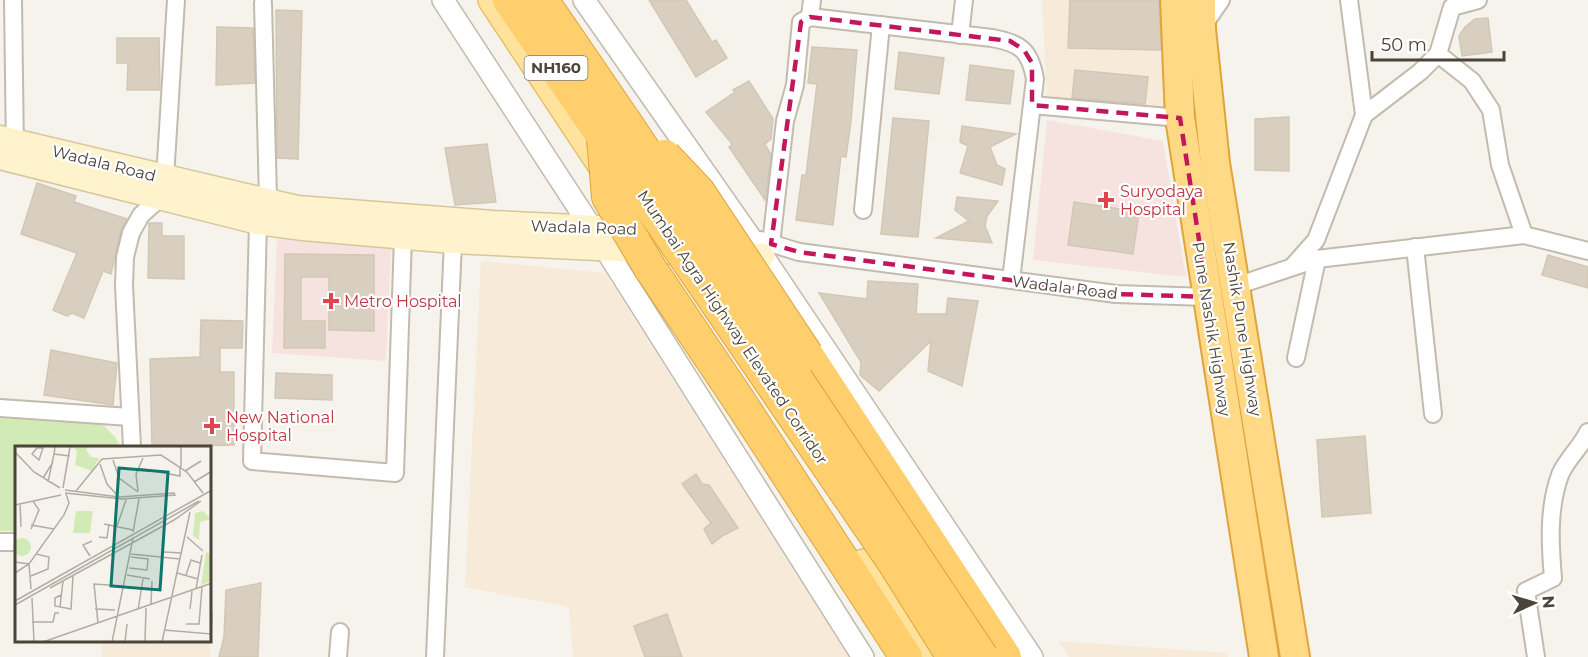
<svg xmlns="http://www.w3.org/2000/svg" width="1588" height="657" font-family="Montserrat,sans-serif">
<rect width="100%" height="100%" fill="#f6f3ec"/>
<g fill="#f7ead8">
<polygon points="1042,0 1160,0 1166,109 1047,99"/>
<polygon points="481,261 605,273 849,657 573,657 569,607 465,587"/>
<polygon points="102,641 210,642 210,657 102,657"/>
<polygon points="1059,641 1227,653 1228,657 1069,657"/>
</g>
<g fill="#f6e3e0">
<polygon points="1047,120 1163,141 1186,277 1033,260"/>
<polygon points="277,239 391,249 386,361 272,353"/>
</g>
<polygon fill="#d2eab5" points="0,418 102,424 116,438 120,447 16,447 16,531 0,531"/>
<g fill="#d8cfc1" stroke="#d3c7b4" stroke-width="1.5">
<polygon points="649,0 686,0 712,42 716,40 727,58 696,77"/>
<polygon points="1070,0 1159,0 1161,50 1068,48"/>
<polygon points="276,10 302,11 298,159 277,158"/>
<polygon points="1488,18 1492,52 1462,56 1459,36 1465,27 1475,19"/>
<polygon points="217,27 253,28 255,83 216,85"/>
<polygon points="117,38 159,38 160,90 127,90 128,63 117,63"/>
<polygon points="812,47 857,50 851,121 846,157 841,156 833,225 796,220 802,175 806,175 817,84 808,83"/>
<polygon points="899,52 944,58 939,94 895,89"/>
<polygon points="970,65 1014,71 1010,104 966,100"/>
<polygon points="1075,70 1148,77 1145,104 1072,98"/>
<polygon points="749,81 773,119 771,139 765,144 771,155 765,200 729,147 732,144 706,112 735,92 733,90"/>
<polygon points="1289,117 1289,171 1255,170 1255,119"/>
<polygon points="893,118 929,121 918,237 881,234"/>
<polygon points="962,126 1016,134 990,147 997,165 1005,169 1002,185 960,173 968,146 960,142"/>
<polygon points="487,144 496,202 455,205 445,148"/>
<polygon points="37,183 76,196 74,202 127,219 121,230 111,274 103,271 84,318 72,313 67,316 53,310 77,253 21,234"/>
<polygon points="957,197 998,201 987,216 985,226 992,243 936,238 969,221 955,210"/>
<polygon points="1074,202 1139,212 1133,254 1068,245"/>
<polygon points="149,223 162,223 162,236 184,236 184,279 148,278"/>
<polygon points="285,254 374,255 374,331 329,330 329,277 301,277 301,321 325,321 325,348 284,348"/>
<polygon points="1548,255 1588,267 1588,288 1542,275"/>
<polygon points="868,281 918,284 916,314 946,314 948,298 978,301 962,386 928,371 931,341 879,391 860,375 861,362 819,293 867,299"/>
<polygon points="201,320 243,321 242,348 220,348 220,372 234,372 234,445 152,447 150,359 200,357"/>
<polygon points="51,350 117,363 113,405 44,395"/>
<polygon points="276,373 332,375 332,400 275,398"/>
<polygon points="1365,436 1371,513 1322,517 1317,440"/>
<polygon points="696,474 702,484 709,485 738,528 722,536 712,544 704,529 711,523 682,484"/>
<polygon points="261,583 258,657 219,657 224,637 226,590"/>
<polygon points="667,614 682,657 645,657 634,626"/>
</g>
<g fill="none" stroke-linecap="round" stroke-linejoin="round">
<defs>
<g id="minor">
<polyline points="13,0 15,152"/>
<polyline points="1349,0 1364,115"/>
<polyline points="263,3 268,199"/>
<polyline points="810,17 812,0"/>
<polyline points="1203,26 1221,0"/>
<polyline points="960,35 964,0"/>
<polyline points="1438,54 1472,81 1491,110 1500,165 1524,235"/>
<polyline points="1032,105 1180,118"/>
<polyline points="165,178 176,0"/>
<polyline points="863,210 881,25"/>
<polyline points="258,222 252,461 395,473 403,237"/>
<polyline points="760,240 799,252 1116,294 1208,297"/>
<path d="M771,244L785,121L795,85L801,22L810,17L992,38C1020,43 1030,50 1035,79L1011,280"/>
<polyline points="1415,247 1433,414"/>
<polyline points="1293,266 1316,240 1364,115 1420,72 1438,54 1452,7 1478,0"/>
<polyline points="1236,286 1317,259 1524,235 1588,251"/>
<polyline points="1296,358 1317,259"/>
<polyline points="0,408 130,417"/>
<polyline points="132,447 124,286 125,257 131,233 141,215 160,198"/>
<polyline points="0,542 16,542"/>
<polyline points="338,657 340,632"/>
<polyline points="435,657 453,241"/>
<path d="M1536,657L1526,591L1553,578C1550,544 1548,508 1560,475C1566,460 1581,447 1588,432"/>
</g>
<g id="tertiary">
<polyline points="443,0 606,250 863,657"/>
<polyline points="584,0 750,237 1032,657"/>
</g>
<g id="secondary">
<polyline points="0,138 297,208 493,223 640,230"/>
<polyline points="0,157 258,222 303,228 453,241 762,256"/>
</g>
<g id="primary">
<polyline points="492,0 608,175"/>
<polyline points="863,563 925,657"/>
</g>
<g id="trunk">
<polyline points="1175,0 1180,118 1264,657"/>
<polyline points="1201,0 1201,29 1215,163 1295,657"/>
</g>
<g id="motorway">
<polyline points="509,0 603,137"/>
<polyline points="542,0 624,120"/>
<polyline points="807,355 1005,657"/>
<polyline points="740,402 906,657"/>
</g>
</defs>
<use href="#minor" stroke="#c2bbae" stroke-width="20"/>
<use href="#tertiary" stroke="#c2bbae" stroke-width="24"/>
<use href="#secondary" stroke="#d6c79b" stroke-width="27"/>
<use href="#primary" stroke="#e6c16a" stroke-width="30"/>
<use href="#trunk" stroke="#e0a43c" stroke-width="32"/>
<use href="#motorway" stroke="#e0a43c" stroke-width="34"/>
<use href="#minor" stroke="#fff" stroke-width="16"/>
<use href="#tertiary" stroke="#fff" stroke-width="21"/>
<use href="#secondary" stroke="#fff3cd" stroke-width="24"/>
<use href="#primary" stroke="#ffe39c" stroke-width="27"/>
<use href="#trunk" stroke="#ffd985" stroke-width="28"/>
<use href="#motorway" stroke="#ffcf6e" stroke-width="32"/>
<defs>
<g id="motorway-bridge">
<polyline points="624,120 982,657"/>
<polyline points="603,137 894,563 953,657"/>
<polyline points="603,139 608,197 650,268 740,402"/>
<polyline points="665,156 699,192 807,355"/>
</g>
</defs>
<use href="#motorway-bridge" stroke="#e0a43c" stroke-width="34" stroke-linecap="butt"/>
<use href="#motorway-bridge" stroke="#ffcf6e" stroke-width="32"/>
</g>
<path fill="none" stroke="#c2185b" stroke-width="4.5" stroke-dasharray="12 8" stroke-linejoin="round" d="M810,17L1010,41L1024,50L1032,63V105L1180,118L1208,297L1116,294L799,252L771,244L801,22Z"/>
<g fill="#e0444e" stroke="#fff" stroke-width="2">
<path d="M1103 191h6v6h6v6h-6v6h-6v-6h-6v-6h6z"/>
<path d="M328 292h6v6h6v6h-6v6h-6v-6h-6v-6h6z"/>
<path d="M209 417h6v6h6v6h-6v6h-6v-6h-6v-6h6z"/>
</g>
<g text-anchor="middle" stroke-width="4.5" stroke-linejoin="round" paint-order="stroke">
<rect fill="#fff" stroke="#817c74" stroke-width="1.5" x="524.5" y="56" width="63" height="24" rx="4.5"/>
<g font-size="15" font-weight="bold" fill="#4b4439">
<text x="556" y="73">NH160</text>
</g>
<g font-size="16" fill="#4b4439" stroke="#fff">
<text transform="translate(104 163) rotate(14)" y="6">Wadala Road</text>
<text transform="translate(584 227) rotate(2)" y="6">Wadala Road</text>
<text transform="translate(1065 287) rotate(7)" y="6">Wadala Road</text>
<text transform="translate(733 327) rotate(56)" y="6">Mumbai Agra Highway Elevated Corridor</text>
<text transform="translate(1212 329) rotate(81)" y="6">Pune Nashik Highway</text>
<text transform="translate(1243 329) rotate(81)" y="6">Nashik Pune Highway</text>
</g>
<g font-size="16" fill="#be3a42" stroke="#fff" text-anchor="start">
<text x="1120" y="197">Suryodaya<tspan x="1120" dy="18">Hospital</tspan></text>
<text x="344" y="307">Metro Hospital</text>
<text x="226" y="423">New National<tspan x="226" dy="18">Hospital</tspan></text>
</g>
</g>
<g transform="translate(15 446)">
<rect width="196" height="196" fill="#f6f3ec"/>
<path d="M57,1H73L71,4L76,11L84,12L77,25L60,19L62,5ZM61,65H78L75,87H58ZM188,65L196,73L185,76L184,94L178,90L180,67ZM-2 101a9 9 0 1 1 18 0a9 9 0 1 1-18 0ZM191,106L196,108V135L186,139Z" fill="#d2eab5"/>
<path fill="none" stroke="#b2ada4" stroke-width="1.5" d="M40,1L39,8L55,10M166,1V21M22,2H28L24,14L17,8ZM0,6L19,26L45,42M87,13L146,9L172,26L188,47M98,14L104,32L123,46M85,18L92,38L103,50M123,22L165,30V21M170,25L186,15M28,32L38,16M33,36L39,8M179,36L197,25M48,42L55,1M50,44L104,51L159,47L160,49L107,53L50,47M61,45L87,13M123,45L121,28L128,12M5,57L6,81M0,59L46,49M89,78L118,84M16,79L39,83M102,80L111,54M16,83L24,64L18,55M118,86L124,53M84,91L92,92L94,78M172,91L188,105M149,106L167,107M116,108L165,113M75,110L68,99L77,95M0,116L14,118L16,143M114,122L132,124L133,113L116,111M0,127L14,118L49,69L54,57L51,48M162,127L183,133M112,129L135,133M171,129L176,114L185,117M16,130L33,123L34,111L21,108M35,142L159,74L186,55M181,143L187,109M46,149L40,152V160L56,163L58,130M17,152L19,196M0,155L197,44M136,158L137,135M0,159L184,55M45,161L48,135M80,163L100,164M175,163L177,145M123,164L128,133M17,176H38L40,167H44M83,177L79,138L108,140M171,178H184L187,141M149,184L196,188L197,167M28,196L197,137M97,196L118,92M110,196L112,178M130,196L131,162M147,196L175,66"/>
<path fill="#0f766e" fill-opacity="0.15" stroke="#0f766e" stroke-width="3" d="M104,22L153,26L145,144L96,140Z"/>
<rect width="196" height="196" fill="none" stroke="#4b4439" stroke-width="3"/>
</g>
<g transform="translate(1534 603) rotate(86)" stroke="#ffffff" stroke-width="4.5" paint-order="stroke">
<path d="M0-4.5L10 22L0 15L-10 22Z" fill="#4b4439"/>
<text y="-9" font-size="16" font-weight="bold" text-anchor="middle" fill="#4b4439">N</text>
</g>
<path d="M1372 51v9h132v-9" fill="none" stroke="#4b4439" stroke-width="3"/>
<text x="1381" y="51" font-size="18" fill="#4b4439" stroke="#ffffff" stroke-width="4.5" paint-order="stroke">50 m</text>
</svg>
